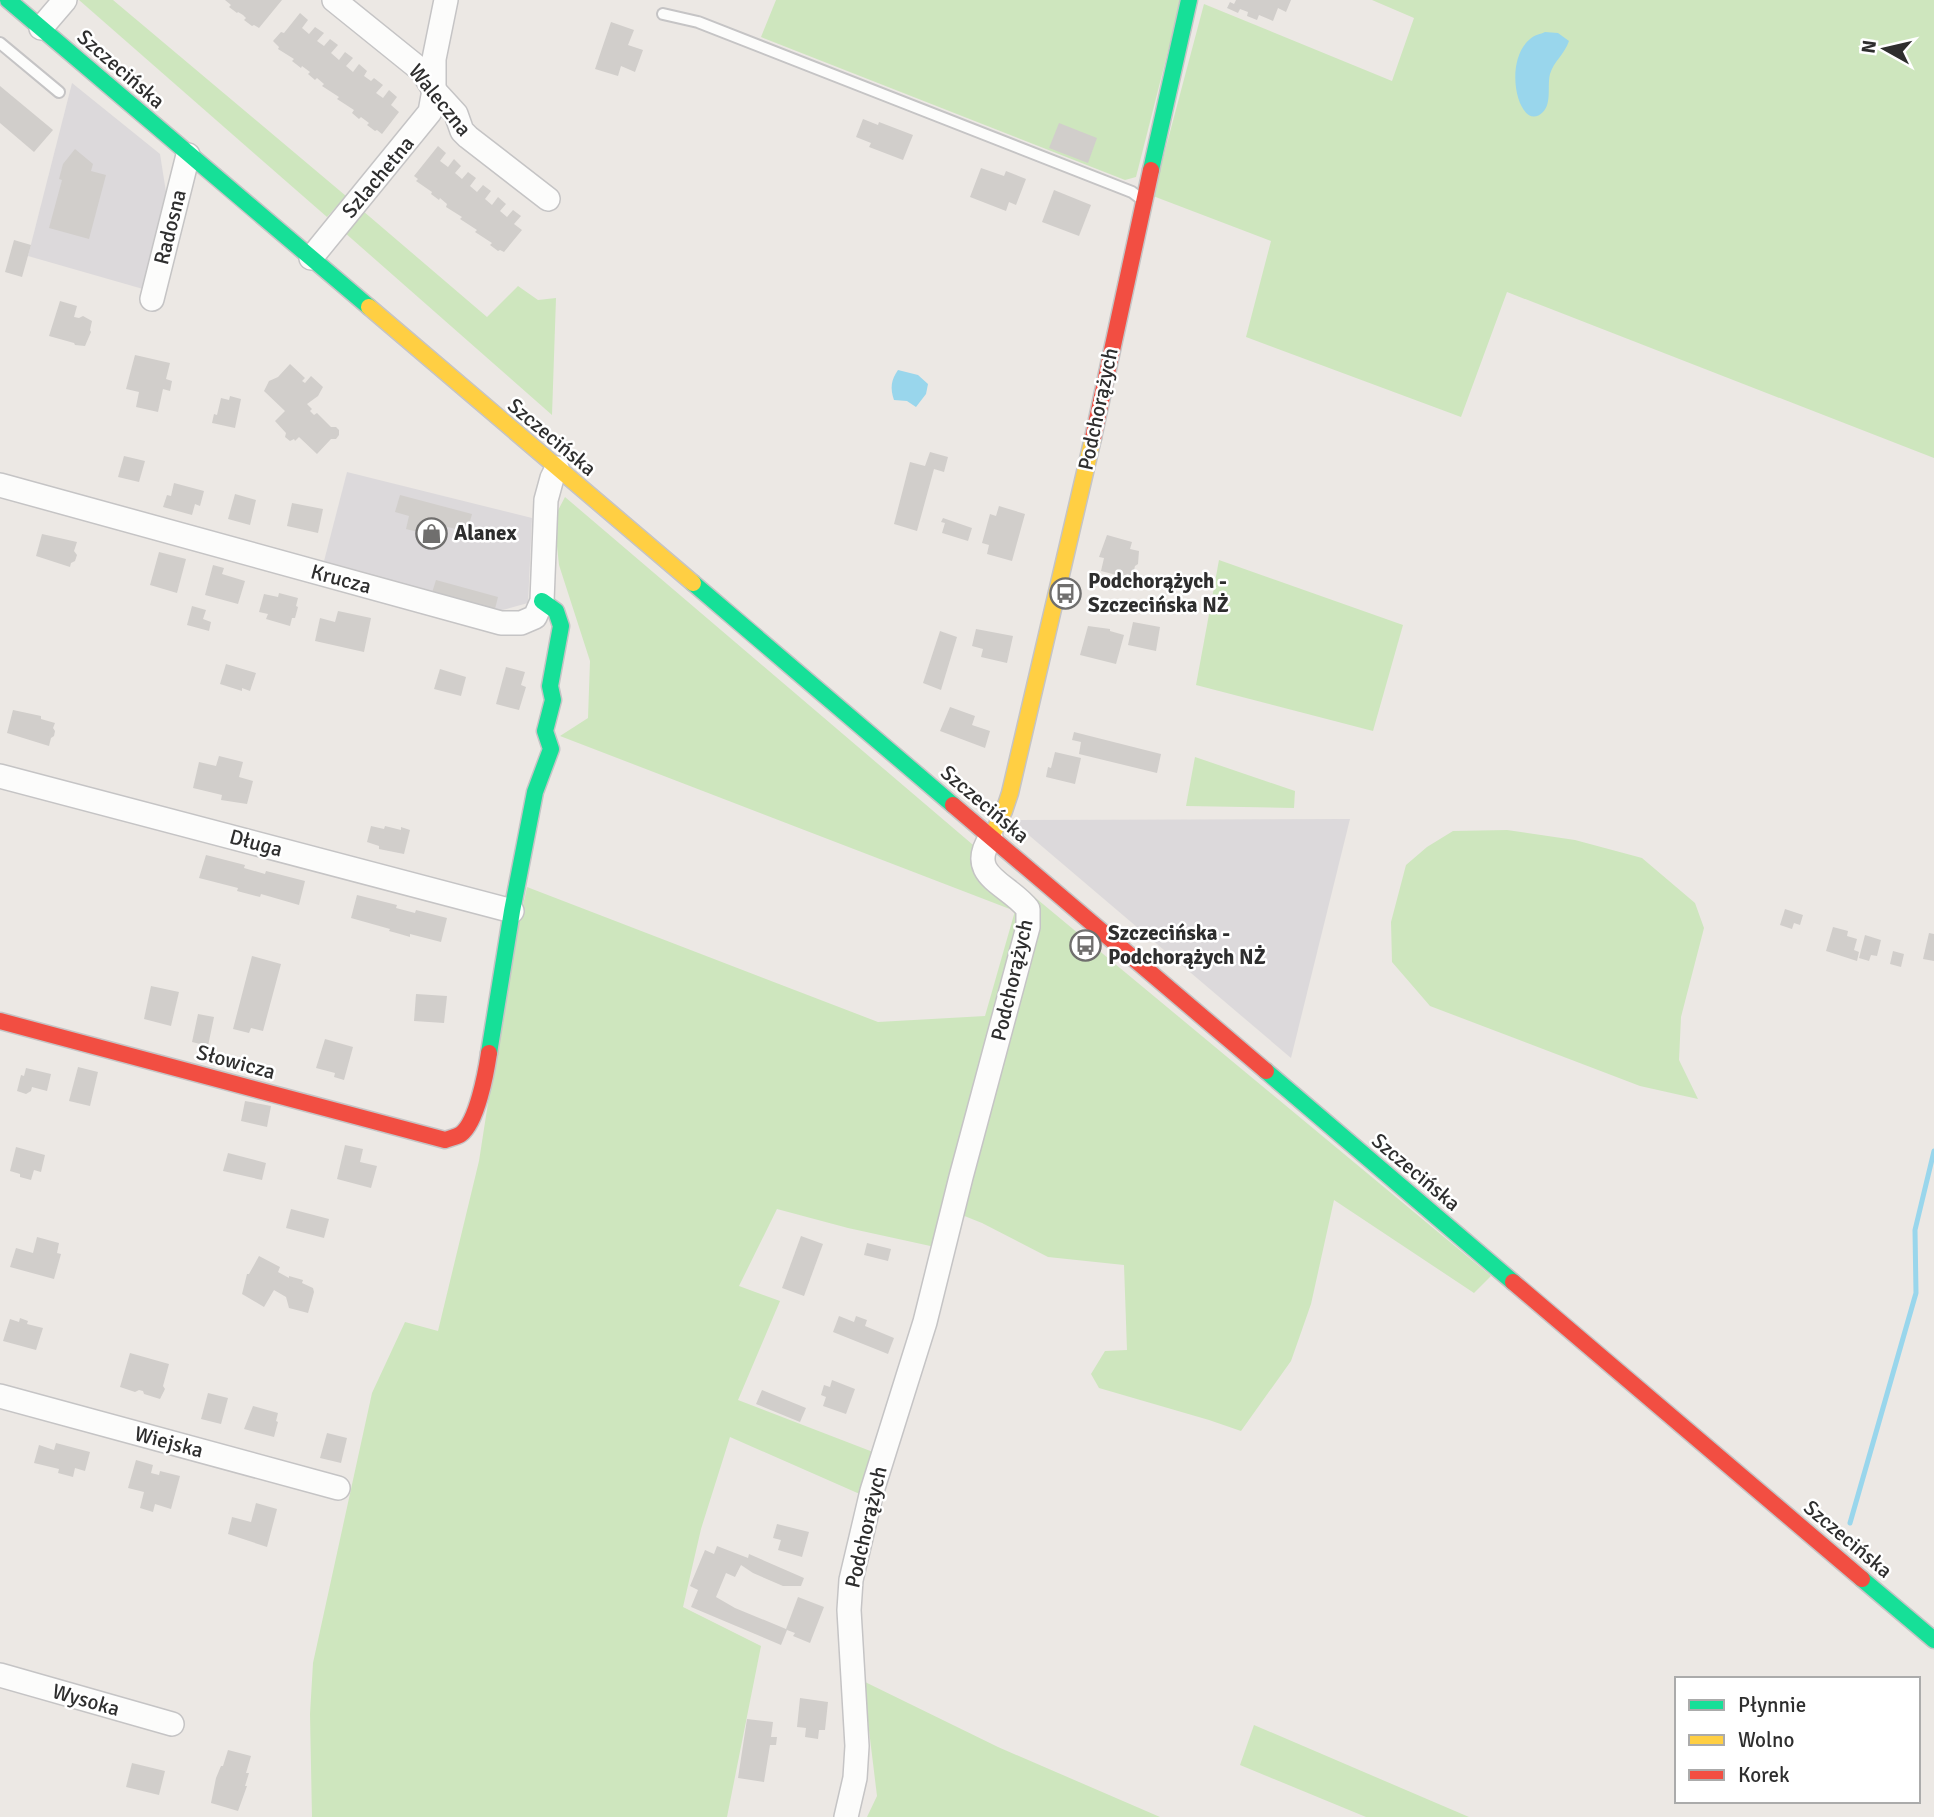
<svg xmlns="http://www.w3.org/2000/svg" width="1934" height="1817" font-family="Signika,sans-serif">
<rect width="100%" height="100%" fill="#ece8e4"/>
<g fill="#dcd9db">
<polygon points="72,83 160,154 166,192 143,289 28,256"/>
<polygon points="347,472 532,518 528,603 495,612 323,565"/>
<polygon points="1350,819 1291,1058 1011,820"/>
</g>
<g fill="#cee6be">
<polygon points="79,0 113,0 346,196 327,217"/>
<polygon points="776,0 1181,0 1136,177 1125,180 761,37"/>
<polygon points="1372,0 1934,0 1934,458 1507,292 1461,417 1246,337 1271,241 1153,196 1204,4 1392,81 1414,18"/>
<polygon points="363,211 487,317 518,286 538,300 556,298 552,415 344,232"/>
<polygon points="565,497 1020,885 1491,1276 1474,1293 1334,1200 1311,1304 1291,1361 1241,1431 1209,1420 1099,1388 1091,1374 1105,1351 1127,1350 1124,1265 1048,1257 982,1223 957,1213 935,1247 848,1228 777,1209 739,1286 780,1301 738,1400 873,1452 862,1495 730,1437 701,1529 683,1607 761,1646 727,1817 312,1817 310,1714 313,1663 372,1393 405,1322 438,1331 479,1161 508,974 527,887 878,1022 985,1016 1015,911 560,736 588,718 590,661 559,565 554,518"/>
<polygon points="1219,560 1403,625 1373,731 1196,685"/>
<polygon points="1195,757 1295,791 1294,808 1186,806"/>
<polygon points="1507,830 1575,840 1642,858 1695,903 1704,928 1681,1017 1679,1060 1698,1099 1640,1086 1430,1006 1392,962 1391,922 1406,865 1427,847 1453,831"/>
<polygon points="863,1681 998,1747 1160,1817 867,1817 877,1796"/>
<polygon points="1254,1725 1469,1817 1366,1817 1240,1765"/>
</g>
<g fill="#99d6ec">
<path d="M1545,32L1558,33L1569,41C1564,55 1554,61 1550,74C1547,86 1552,103 1543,112C1520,135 1501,63 1530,39C1534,35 1541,34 1545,32Z"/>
<path d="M898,370L918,375L928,384L926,394L916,407L907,401L894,400C890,388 891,380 898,370Z"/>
</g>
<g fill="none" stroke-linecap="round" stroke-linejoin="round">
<polyline stroke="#99d6ec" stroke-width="5" points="1850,1523 1916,1293 1915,1230 1934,1151"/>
</g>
<g fill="#d1cecb">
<polygon points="225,0 282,0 259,28 254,25 252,26 244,20 246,18 243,15 238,12 237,13 229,7 231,5"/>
<polygon points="1236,0 1291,0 1286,12 1278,8 1273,21 1259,15 1257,20 1247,16 1248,12 1240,9 1238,13 1227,8 1230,2 1234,4"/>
<polygon points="300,13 308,20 302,28 309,34 315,27 324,33 317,41 324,46 330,39 338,45 331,53 339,60 345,52 353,58 346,66 353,72 359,64 367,71 364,76 371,81 374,78 383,85 376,93 383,98 389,90 397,97 391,105 399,112 382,134 377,130 375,131 367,125 369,123 361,117 359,119 352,113 354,110 337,99 339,97 322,86 324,84 317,78 315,80 308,74 310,72 302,66 301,68 292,61 294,59 278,49 279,47 273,41 281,32 284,33"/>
<polygon points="611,22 634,30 628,45 643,50 635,72 621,66 618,76 595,69"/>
<polygon points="0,86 53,130 34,152 0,123"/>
<polygon points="863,119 878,125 879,122 913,135 903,160 869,147 871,143 856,137"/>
<polygon points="1059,123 1097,138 1088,163 1049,148"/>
<polygon points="438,146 446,153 440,161 448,167 454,159 461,166 455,173 462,179 468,172 476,178 470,186 477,192 483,185 491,191 485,199 492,205 498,197 506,204 500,211 507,217 513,210 521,216 514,224 522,230 504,252 500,250 498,251 490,245 492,243 475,232 477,230 460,219 462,217 446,207 447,204 440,198 439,200 431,194 432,192 416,181 418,179 414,176"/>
<polygon points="75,149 93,164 91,171 106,175 89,239 49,228 62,180 59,179 63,164"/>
<polygon points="981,168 1004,176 1006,171 1026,179 1016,205 1009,202 1006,211 970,197"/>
<polygon points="1054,190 1091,205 1079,236 1042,222"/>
<polygon points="14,240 31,245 22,277 5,272"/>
<polygon points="60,301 77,306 74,317 79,318 83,316 92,321 90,330 91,332 85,346 75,345 74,343 49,336"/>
<polygon points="135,355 170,363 166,379 172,381 170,391 163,389 158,412 136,407 139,392 126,389"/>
<polygon points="290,364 305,378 302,381 305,383 311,376 323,387 318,396 307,404 312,409 310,411 314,415 317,413 331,427 336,427 339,430 339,435 336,439 331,439 317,454 299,437 295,441 294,439 290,441 285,437 286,433 275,421 285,411 264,391 269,381 278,377"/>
<polygon points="230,396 241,399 235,428 212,423 214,414 217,415 221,398 229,400"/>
<polygon points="930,452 948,457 944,472 934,469 917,531 894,524 910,462 925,466"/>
<polygon points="124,456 145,461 139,482 118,477"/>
<polygon points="174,483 204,491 200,506 195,504 192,515 163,507 167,495 171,496"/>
<polygon points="235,494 256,500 250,525 228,519"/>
<polygon points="400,495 472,514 467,532 425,521 422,533 406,529 409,516 395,512"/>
<polygon points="292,503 323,509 318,533 287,526"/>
<polygon points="999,506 1025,514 1012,561 987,554 989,545 982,543 990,514 996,516"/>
<polygon points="943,518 972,528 968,541 942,533 945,523 941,522"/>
<polygon points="42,534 77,542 74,551 77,555 75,561 71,563 70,567 36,556"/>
<polygon points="1107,535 1132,542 1130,549 1139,551 1138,564 1135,566 1132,579 1101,571 1104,558 1099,557"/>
<polygon points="159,552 186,559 177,593 150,585"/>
<polygon points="213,565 224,568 222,574 245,581 238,604 205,595"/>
<polygon points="436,580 498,597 494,613 431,596"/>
<polygon points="279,593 298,598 296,606 298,607 295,618 292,618 290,626 266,619 268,614 259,612 264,594 278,597"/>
<polygon points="192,606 206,610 203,619 211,622 209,631 187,625"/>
<polygon points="338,611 371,618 364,652 315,641 320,618 335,622"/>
<polygon points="1133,622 1160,627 1156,651 1128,645"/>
<polygon points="1088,626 1110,629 1110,631 1124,635 1116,664 1080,655"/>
<polygon points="976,629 1013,636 1007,663 981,657 983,649 972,646"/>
<polygon points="940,631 957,637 941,690 923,683"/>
<polygon points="226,664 256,673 250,691 242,688 242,691 220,684"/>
<polygon points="506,667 525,672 521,685 526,687 519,710 496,704"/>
<polygon points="440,669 466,677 461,696 434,689"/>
<polygon points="950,707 975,716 972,725 990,731 985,748 940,731"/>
<polygon points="13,710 41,716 41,719 55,723 53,728 55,731 54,736 51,738 49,746 7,733"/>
<polygon points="1074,732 1161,754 1157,773 1079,754 1081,742 1072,740"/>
<polygon points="1055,752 1081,758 1075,784 1046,777 1048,767 1051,768"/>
<polygon points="219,756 243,762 239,777 253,781 247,804 221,800 222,795 193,788 199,762 216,766"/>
<polygon points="371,826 384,829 385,826 401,830 401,827 410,830 404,854 379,849 379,846 367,842"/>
<polygon points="206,855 245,865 244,868 265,874 266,871 305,881 299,905 261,894 260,897 237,891 238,888 199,878"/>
<polygon points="357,895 397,905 396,908 415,913 416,910 447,918 441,942 410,934 410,937 400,934 389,931 390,929 351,918"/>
<polygon points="1785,909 1803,915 1800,925 1794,923 1792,929 1780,925"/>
<polygon points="1833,927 1848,931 1847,936 1857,939 1854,950 1859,952 1857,961 1826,951"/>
<polygon points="1929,933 1934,934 1934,961 1923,959"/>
<polygon points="1865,935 1881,940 1877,956 1871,955 1869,961 1859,958"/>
<polygon points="1893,951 1904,954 1901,967 1890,964"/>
<polygon points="252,956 281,964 263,1031 251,1028 249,1033 233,1029"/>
<polygon points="151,986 179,992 171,1026 144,1019"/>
<polygon points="416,994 447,996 444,1023 414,1021"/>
<polygon points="198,1014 214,1017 208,1046 192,1042"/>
<polygon points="325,1039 353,1047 344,1080 334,1077 335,1073 316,1068"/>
<polygon points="78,1067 98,1072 90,1106 69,1101"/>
<polygon points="26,1068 51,1074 47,1091 32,1087 31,1091 26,1094 17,1091 21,1075 24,1076"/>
<polygon points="245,1101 271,1106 267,1127 241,1121"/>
<polygon points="345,1145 363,1149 360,1162 377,1166 371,1188 337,1179"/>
<polygon points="16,1147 45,1155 41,1172 34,1170 31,1180 20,1177 20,1174 10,1171"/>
<polygon points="228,1153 266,1163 262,1180 223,1171"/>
<polygon points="291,1209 329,1219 324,1238 286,1228"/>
<polygon points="801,1236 823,1244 804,1296 782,1288"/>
<polygon points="37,1237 59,1243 57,1253 61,1254 54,1279 10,1267 16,1248 33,1253"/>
<polygon points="867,1243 891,1249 888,1261 864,1255"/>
<polygon points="259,1256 280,1267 278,1272 289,1278 289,1276 303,1280 302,1283 313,1288 314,1292 308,1313 289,1308 286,1297 274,1290 264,1307 242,1294 247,1274 249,1274"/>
<polygon points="839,1316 854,1322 856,1316 867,1320 865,1326 894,1338 888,1354 833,1332"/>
<polygon points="20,1318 28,1321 27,1324 43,1328 36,1350 3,1341 10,1319 19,1322"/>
<polygon points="130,1353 169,1364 163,1386 165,1389 160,1399 144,1394 143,1391 139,1390 135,1392 120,1387"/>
<polygon points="832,1380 855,1389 846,1414 823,1406 826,1397 821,1395 824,1385 830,1387"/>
<polygon points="762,1390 806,1408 800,1422 756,1404"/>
<polygon points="208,1393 228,1398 221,1424 201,1419"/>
<polygon points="253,1406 278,1413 276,1421 278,1422 274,1437 244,1429"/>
<polygon points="327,1433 347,1438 341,1463 320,1458"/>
<polygon points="56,1443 90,1452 85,1471 75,1468 73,1477 58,1473 59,1469 34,1463 39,1445 54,1450"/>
<polygon points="136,1460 153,1465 151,1473 159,1475 160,1471 180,1476 171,1509 155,1504 153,1512 140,1508 144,1492 128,1488"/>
<polygon points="256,1503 277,1509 267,1547 228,1534 232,1517 251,1522"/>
<polygon points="777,1524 809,1532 802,1557 778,1550 781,1540 773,1538"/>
<polygon points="717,1546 748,1558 749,1554 804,1578 801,1586 783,1586 753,1573 741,1565 735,1577 726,1573 716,1597 735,1608 786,1629 798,1597 824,1607 810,1643 793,1636 795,1633 787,1630 781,1645 691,1607 698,1590 690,1586 705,1550 714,1554"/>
<polygon points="800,1698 828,1702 825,1730 819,1730 818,1739 805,1737 806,1728 797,1727"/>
<polygon points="747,1719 773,1722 771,1737 777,1737 776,1745 770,1745 764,1782 738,1778"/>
<polygon points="228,1750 251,1756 246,1773 249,1773 245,1786 247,1786 238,1811 211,1803 216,1778 221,1766 223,1766"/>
<polygon points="132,1763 165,1771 159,1795 126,1787"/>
</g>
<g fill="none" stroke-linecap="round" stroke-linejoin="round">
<defs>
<g id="lane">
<polyline points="663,14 698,22 1132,192 1140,198"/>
<polyline points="0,43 59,92"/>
</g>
<g id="street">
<polyline points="334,0 422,71 434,90 456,114 462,131 468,137 548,199"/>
<polyline points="41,28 65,0"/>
<polyline points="311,258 430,112 434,90 434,59 446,0"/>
<polyline points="152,299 188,155"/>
<polyline points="0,485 501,623 521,623 535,617 542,601 546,500 552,478 557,468"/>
<polyline points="0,776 512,911"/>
<polyline points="0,1396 338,1488"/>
<polyline points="0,1675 172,1724"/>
<path d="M846,1817L855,1778L857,1746L849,1610L851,1580L872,1491L925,1322L961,1177L1028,927V909C1008,883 965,876 991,837"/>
</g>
<g id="fast">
<polyline points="8,0 369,307"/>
<polyline points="1151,170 1189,0"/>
<polyline points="693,583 953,805"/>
<polyline points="489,1053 512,911 535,792 551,749 545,731 553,700 550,686 561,626 556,611 542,601"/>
<polyline points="1266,1071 1513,1282"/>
<polyline points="1862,1579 1934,1640"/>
</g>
<g id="slow">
<polyline points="369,307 693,583"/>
<polyline points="991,837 1004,811 1010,793 1093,438"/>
</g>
<g id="jam">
<polyline points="1093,438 1151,170"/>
<polyline points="953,805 1266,1071"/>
<path d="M0,1021L445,1140C450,1138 457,1137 461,1134C477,1122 486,1073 489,1053"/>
<polyline points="1513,1282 1862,1579"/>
</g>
</defs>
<use href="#lane" stroke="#c5c4c5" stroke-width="14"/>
<use href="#street" stroke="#c5c4c5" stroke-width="26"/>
<use href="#fast" stroke="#c5c4c5" stroke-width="19"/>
<use href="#slow" stroke="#c5c4c5" stroke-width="19"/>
<use href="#jam" stroke="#c5c4c5" stroke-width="19"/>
<use href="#lane" stroke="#fcfcfb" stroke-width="10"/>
<use href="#street" stroke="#fcfcfb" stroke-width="23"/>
<use href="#fast" stroke="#16e098" stroke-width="16"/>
<use href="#slow" stroke="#ffcf43" stroke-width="16"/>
<use href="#jam" stroke="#f24e42" stroke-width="16"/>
</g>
<defs>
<symbol id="shop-ring" viewBox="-11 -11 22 22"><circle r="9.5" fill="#fff" stroke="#706f6e" stroke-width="1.5"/><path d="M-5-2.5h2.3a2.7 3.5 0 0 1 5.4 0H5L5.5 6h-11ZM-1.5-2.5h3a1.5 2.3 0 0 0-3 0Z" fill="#706f6e"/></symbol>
<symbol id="bus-ring" viewBox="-11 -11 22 22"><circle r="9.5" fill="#fff" stroke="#706f6e" stroke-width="1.5"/><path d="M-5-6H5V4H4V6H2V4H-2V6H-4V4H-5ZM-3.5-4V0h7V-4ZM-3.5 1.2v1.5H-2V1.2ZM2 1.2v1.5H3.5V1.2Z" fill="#706f6e"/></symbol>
</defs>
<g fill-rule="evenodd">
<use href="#shop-ring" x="414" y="516" width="35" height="35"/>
<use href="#bus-ring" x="1048" y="576" width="35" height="35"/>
<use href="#bus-ring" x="1068" y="928" width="35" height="35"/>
</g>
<g text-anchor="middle" stroke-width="5" stroke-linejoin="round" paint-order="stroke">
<g font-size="21" fill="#2e2e2e" stroke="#fff">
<text transform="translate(121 69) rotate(41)" y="7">Szczecińska</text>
<text transform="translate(440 100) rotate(51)" y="7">Waleczna</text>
<text transform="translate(378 177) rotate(-50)" y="7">Szlachetna</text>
<text transform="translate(170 227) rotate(-76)" y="7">Radosna</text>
<text transform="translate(1098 409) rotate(-78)" y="7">Podchorążych</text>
<text transform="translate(552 437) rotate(40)" y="7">Szczecińska</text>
<text transform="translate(341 579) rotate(15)" y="7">Krucza</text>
<text transform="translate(985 804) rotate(40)" y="7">Szczecińska</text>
<text transform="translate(256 843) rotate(15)" y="7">Długa</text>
<text transform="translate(1012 980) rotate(-77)" y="7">Podchorążych</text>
<text transform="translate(236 1062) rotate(15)" y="7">Słowicza</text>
<text transform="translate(1416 1172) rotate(40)" y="7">Szczecińska</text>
<text transform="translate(169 1442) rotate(15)" y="7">Wiejska</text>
<text transform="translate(866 1527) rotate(-77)" y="7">Podchorążych</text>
<text transform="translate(1848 1539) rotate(40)" y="7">Szczecińska</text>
<text transform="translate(86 1700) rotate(16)" y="7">Wysoka</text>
</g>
<g font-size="21" font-weight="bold" fill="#2e2e2e" stroke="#fff" text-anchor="start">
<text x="454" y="540">Alanex</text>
<text x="1088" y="588">Podchorążych -<tspan x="1088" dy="24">Szczecińska NŻ</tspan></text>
<text x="1108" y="940">Szczecińska -<tspan x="1108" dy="24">Podchorążych NŻ</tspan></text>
</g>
</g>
<rect x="1675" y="1677" width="245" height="126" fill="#ffffff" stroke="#ababab" stroke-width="2"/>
<rect x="1689" y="1700" width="35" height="10" fill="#16e098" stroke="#ababab" stroke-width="2"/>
<text x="1738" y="1712" font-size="21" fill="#2e2e2e">Płynnie</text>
<rect x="1689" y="1735" width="35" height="10" fill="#ffcf43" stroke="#ababab" stroke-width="2"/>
<text x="1738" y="1747" font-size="21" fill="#2e2e2e">Wolno</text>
<rect x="1689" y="1770" width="35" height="10" fill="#f24e42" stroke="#ababab" stroke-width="2"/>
<text x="1738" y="1782" font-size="21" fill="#2e2e2e">Korek</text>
<g transform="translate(1885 49) rotate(278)" stroke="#ffffff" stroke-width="5" paint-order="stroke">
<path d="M0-5L12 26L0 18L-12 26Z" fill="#2e2e2e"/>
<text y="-10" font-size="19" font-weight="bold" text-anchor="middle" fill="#2e2e2e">N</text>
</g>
</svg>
